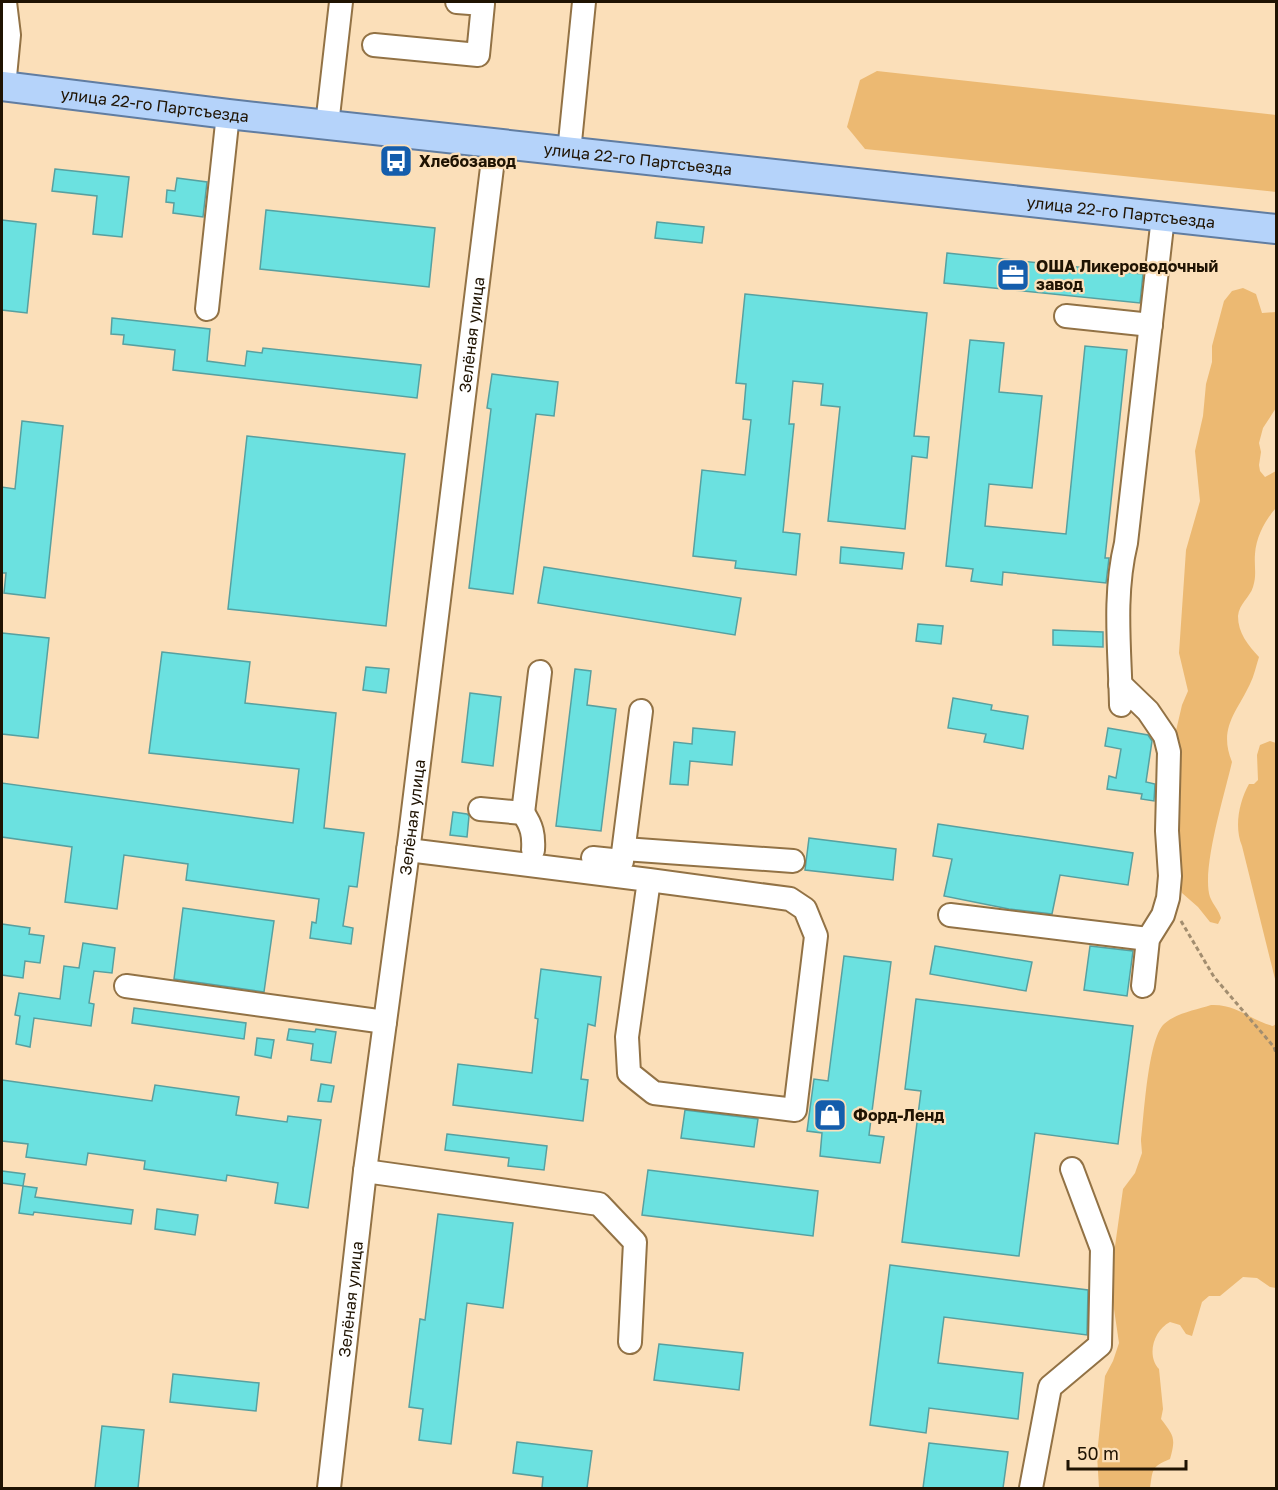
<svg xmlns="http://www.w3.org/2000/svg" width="1278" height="1490" font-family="'Golos Text',sans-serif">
<rect width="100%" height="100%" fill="#fbdfb9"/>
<g fill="#ecb972">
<polygon points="877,71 1276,115 1276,192 865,149 847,127 860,80"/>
<path d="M1243,288L1256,294L1262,313L1276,312V408L1263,428L1259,443L1261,452L1259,465L1260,471L1265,477L1276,471V508C1265,520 1256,537 1255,554C1254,566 1257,575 1253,587C1250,597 1239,604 1238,616C1238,633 1248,645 1259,657C1256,666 1254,676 1250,684C1237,712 1218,728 1232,762C1225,793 1201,870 1210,897C1213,905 1219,910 1221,918L1218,924L1210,922L1198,907L1182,893L1177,873L1175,735L1182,705L1188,691L1179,653L1186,550L1200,501L1195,451L1203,416L1206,384L1212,362V346L1224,301L1232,291Z"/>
<path d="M1270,741L1276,743V983L1242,846C1234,827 1239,802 1249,784H1254L1258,780L1257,755L1260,745Z"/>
<path d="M1211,1005C1238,1004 1249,1020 1273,1026L1276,1024V1288L1270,1287L1257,1278L1243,1277L1220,1296H1209L1202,1302L1192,1336L1186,1334L1180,1325L1170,1322C1154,1330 1146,1355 1159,1369L1163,1409L1161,1419C1174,1436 1176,1438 1170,1459C1151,1467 1153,1469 1150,1488H1099L1097,1455L1105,1376L1113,1361L1119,1343L1110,1282L1123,1189L1135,1173L1142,1153L1141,1141C1144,1116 1148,1039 1164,1024C1176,1013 1196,1010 1211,1005Z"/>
</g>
<g fill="#6be1e0" stroke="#57a0a0" stroke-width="1.5">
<polygon points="55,169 129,177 122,237 93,234 97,196 52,191"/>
<polygon points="177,178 207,182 203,217 173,213 174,203 166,202 167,190 175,191"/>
<polygon points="266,210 435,228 429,287 260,269"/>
<polygon points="2,220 36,224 27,313 2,310"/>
<polygon points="657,222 704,227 702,243 655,238"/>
<polygon points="947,253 1143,274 1140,303 944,283"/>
<polygon points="745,294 927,313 914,436 929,437 927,458 912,456 905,529 828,521 840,407 821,405 823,384 793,381 789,424 794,424 783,532 800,534 796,575 735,568 736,561 693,556 702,470 745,475 751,420 743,419 746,384 736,383"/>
<polygon points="112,318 210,329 207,361 245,366 247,351 262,353 263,348 421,365 417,398 173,370 175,350 123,344 124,335 111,334"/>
<polygon points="970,340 1004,343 999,392 1042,396 1032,488 989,484 985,526 1066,534 1085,346 1127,350 1105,558 1109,558 1106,583 1003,572 1002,585 971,581 973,569 946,566"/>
<polygon points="492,374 558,382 554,416 536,414 513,594 469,588 491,409 487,408"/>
<polygon points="22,421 63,426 45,598 4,593 6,573 2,573 2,487 15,489"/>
<polygon points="247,436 405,454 386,626 228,609"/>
<polygon points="841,547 904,553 902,569 840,563"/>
<polygon points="544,567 741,598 735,635 538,603"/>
<polygon points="918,624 943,626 941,644 916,641"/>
<polygon points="1053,630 1103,632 1103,647 1053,645"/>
<polygon points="2,633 49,638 38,738 2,734"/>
<polygon points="162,652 250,662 245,703 336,713 324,828 364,833 357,887 349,886 343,926 353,928 351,944 310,938 312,922 316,923 319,899 186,880 188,864 124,855 117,909 65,902 72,847 2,837 2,783 293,823 299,769 149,753"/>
<polygon points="366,667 389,669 386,693 363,690"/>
<polygon points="575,669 591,671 587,705 616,709 601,831 556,826"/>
<polygon points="470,693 501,697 493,766 462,762"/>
<polygon points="953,698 992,705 991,710 1028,716 1023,749 984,742 986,734 948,728"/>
<polygon points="693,728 735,732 732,765 690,761 688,785 670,784 674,742 692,744"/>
<polygon points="1108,728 1148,735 1152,741 1146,782 1155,784 1154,801 1141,799 1142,794 1107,789 1109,776 1116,778 1121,749 1105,746"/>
<polygon points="453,812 467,814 469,816 467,837 450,835"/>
<polygon points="938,824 1133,853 1128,885 1060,875 1052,914 1009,909 944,896 952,859 933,856"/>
<polygon points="809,838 896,849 893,880 805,870"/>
<polygon points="183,908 274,921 264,992 174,979"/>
<polygon points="2,924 30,928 29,934 44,936 40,963 25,961 23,978 2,975"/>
<polygon points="83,943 115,948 112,973 94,971 89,1003 94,1004 91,1026 34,1018 30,1047 16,1044 20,1016 15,1015 19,993 60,999 64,966 79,968"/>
<polygon points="935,946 1032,962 1026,991 930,974"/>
<polygon points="1090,946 1133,951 1127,996 1084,990"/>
<polygon points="844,956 891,962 869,1135 884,1137 880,1163 820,1156 822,1133 807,1131 814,1079 828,1081"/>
<polygon points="541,969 601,977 595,1026 588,1024 581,1079 588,1080 583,1121 453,1105 458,1064 532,1073 538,1019 535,1018"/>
<polygon points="916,999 1133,1026 1118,1144 1035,1133 1019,1256 902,1242 921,1091 905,1089"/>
<polygon points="134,1008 246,1023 244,1039 132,1023"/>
<polygon points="289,1029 315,1032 316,1029 336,1032 331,1063 311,1060 313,1044 287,1040"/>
<polygon points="257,1038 274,1040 271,1058 255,1055"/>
<polygon points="2,1080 152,1101 155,1085 239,1097 236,1115 287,1122 288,1116 321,1120 308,1208 275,1203 278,1183 227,1175 226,1181 144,1169 145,1161 88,1153 86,1165 26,1157 28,1144 2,1141"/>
<polygon points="321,1084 334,1086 331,1102 318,1101"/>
<polygon points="685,1110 758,1119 754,1147 681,1138"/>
<polygon points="447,1134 547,1146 544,1170 508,1166 509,1158 445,1150"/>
<polygon points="648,1170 818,1191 813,1236 642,1215"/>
<polygon points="2,1171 25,1174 23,1186 2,1183"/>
<polygon points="23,1186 37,1188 35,1197 133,1210 131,1224 34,1212 33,1215 19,1213"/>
<polygon points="157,1209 198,1215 195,1235 155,1229"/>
<polygon points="438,1214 513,1223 503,1308 467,1303 451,1444 419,1440 423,1409 409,1407 420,1319 425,1320"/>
<polygon points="890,1265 1088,1290 1087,1335 944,1317 938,1363 1023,1373 1018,1419 929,1408 926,1433 870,1425"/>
<polygon points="659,1344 743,1353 739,1390 654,1380"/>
<polygon points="173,1374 259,1383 256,1411 170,1402"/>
<polygon points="102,1426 144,1430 138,1488 95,1488"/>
<polygon points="517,1442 592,1451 587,1488 542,1488 543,1477 513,1473"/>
<polygon points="929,1443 1008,1452 1003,1488 923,1488"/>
</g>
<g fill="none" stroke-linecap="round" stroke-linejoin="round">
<defs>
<g id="minor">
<polyline points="374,45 478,55 483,4 457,2"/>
<polyline points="4,87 9,35 5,2"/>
<polyline points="327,125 341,2"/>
<polyline points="569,152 584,2"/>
<polyline points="207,309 228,114"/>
<polyline points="1066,316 1151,325"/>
<polyline points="1120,684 1148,711 1165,736 1169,752 1167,831 1170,876 1168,898 1163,915 1148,939 1143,986"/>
<path d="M1121,705C1120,651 1113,596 1126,543L1163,217"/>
<polyline points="480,809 523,813 540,672"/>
<path d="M523,813C532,826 534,835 533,850"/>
<polyline points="624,849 793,861"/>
<polyline points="408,850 649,880 627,1037 629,1073 654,1093 795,1110 816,936 805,909 790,899 649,880"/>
<polyline points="593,858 622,861 641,711"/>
<polyline points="950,915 1148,939"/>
<polyline points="126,986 385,1022"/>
<polyline points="365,1171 599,1204 635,1242 630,1342"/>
<path id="s1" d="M329,1488L365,1171L410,836L495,143"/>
<polyline points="1031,1488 1050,1387 1100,1345 1102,1249 1072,1169"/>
</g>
<g id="major">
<path id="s2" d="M2,86L228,114L1276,229"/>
</g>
</defs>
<use href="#minor" stroke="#927245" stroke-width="26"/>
<use href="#major" stroke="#617da1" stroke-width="32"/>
<polyline stroke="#a28d6f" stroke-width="3" stroke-dasharray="4.5 3" stroke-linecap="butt" points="1181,921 1214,977 1274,1047 1276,1053"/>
<use href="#minor" stroke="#fff" stroke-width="22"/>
<use href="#major" stroke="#b5d3fa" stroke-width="28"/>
</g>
<defs>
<symbol id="bus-square" viewBox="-11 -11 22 22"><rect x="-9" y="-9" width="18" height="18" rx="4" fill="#145dac" stroke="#fbdfb9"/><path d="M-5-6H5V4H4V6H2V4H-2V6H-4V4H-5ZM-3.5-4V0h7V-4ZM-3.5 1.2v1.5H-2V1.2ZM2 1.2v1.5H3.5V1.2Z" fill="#fff"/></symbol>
<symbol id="office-square" viewBox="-11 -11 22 22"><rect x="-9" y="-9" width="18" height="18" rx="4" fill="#145dac" stroke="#fbdfb9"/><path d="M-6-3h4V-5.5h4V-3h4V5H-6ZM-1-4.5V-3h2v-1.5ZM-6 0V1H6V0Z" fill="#fff"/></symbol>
<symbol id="shop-square" viewBox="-11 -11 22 22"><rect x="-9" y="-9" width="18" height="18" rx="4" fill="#145dac" stroke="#fbdfb9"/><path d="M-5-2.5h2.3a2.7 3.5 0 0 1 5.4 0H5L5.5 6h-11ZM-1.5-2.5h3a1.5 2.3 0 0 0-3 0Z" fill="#fff"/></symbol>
</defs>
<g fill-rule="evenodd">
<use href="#bus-square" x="377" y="142" width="38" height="38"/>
<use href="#office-square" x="994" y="256" width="38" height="38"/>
<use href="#shop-square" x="811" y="1096" width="38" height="38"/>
</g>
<g text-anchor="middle" stroke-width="4.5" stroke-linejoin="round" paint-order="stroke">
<g font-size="16" fill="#1f1302" stroke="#fbdfb9">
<text dy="6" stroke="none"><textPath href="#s2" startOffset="154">улица 22-го Партсъезда</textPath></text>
<text dy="6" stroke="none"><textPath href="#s2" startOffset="640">улица 22-го Партсъезда</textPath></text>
<text dy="6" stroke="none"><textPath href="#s2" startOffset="1126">улица 22-го Партсъезда</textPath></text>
<text dy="6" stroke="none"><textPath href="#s1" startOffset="1162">Зелёная улица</textPath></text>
<text dy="6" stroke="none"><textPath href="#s1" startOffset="676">Зелёная улица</textPath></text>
<text dy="6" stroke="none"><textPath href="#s1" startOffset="190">Зелёная улица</textPath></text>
</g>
<g font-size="16" font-weight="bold" fill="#1f1302" stroke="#fbdfb9" text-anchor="start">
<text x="419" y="167">Хлебозавод</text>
<text x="1036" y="272">ОША Ликероводочный<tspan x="1036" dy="18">завод</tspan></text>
<text x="853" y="1121">Форд-Ленд</text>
</g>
</g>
<rect width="1278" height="1490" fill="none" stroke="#1f1302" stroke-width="6"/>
<path d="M1068 1460v9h118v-9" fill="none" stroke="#1f1302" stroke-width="3"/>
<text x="1077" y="1460" font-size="18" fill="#1f1302" stroke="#fbdfb9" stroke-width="4.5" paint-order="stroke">50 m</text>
</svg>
